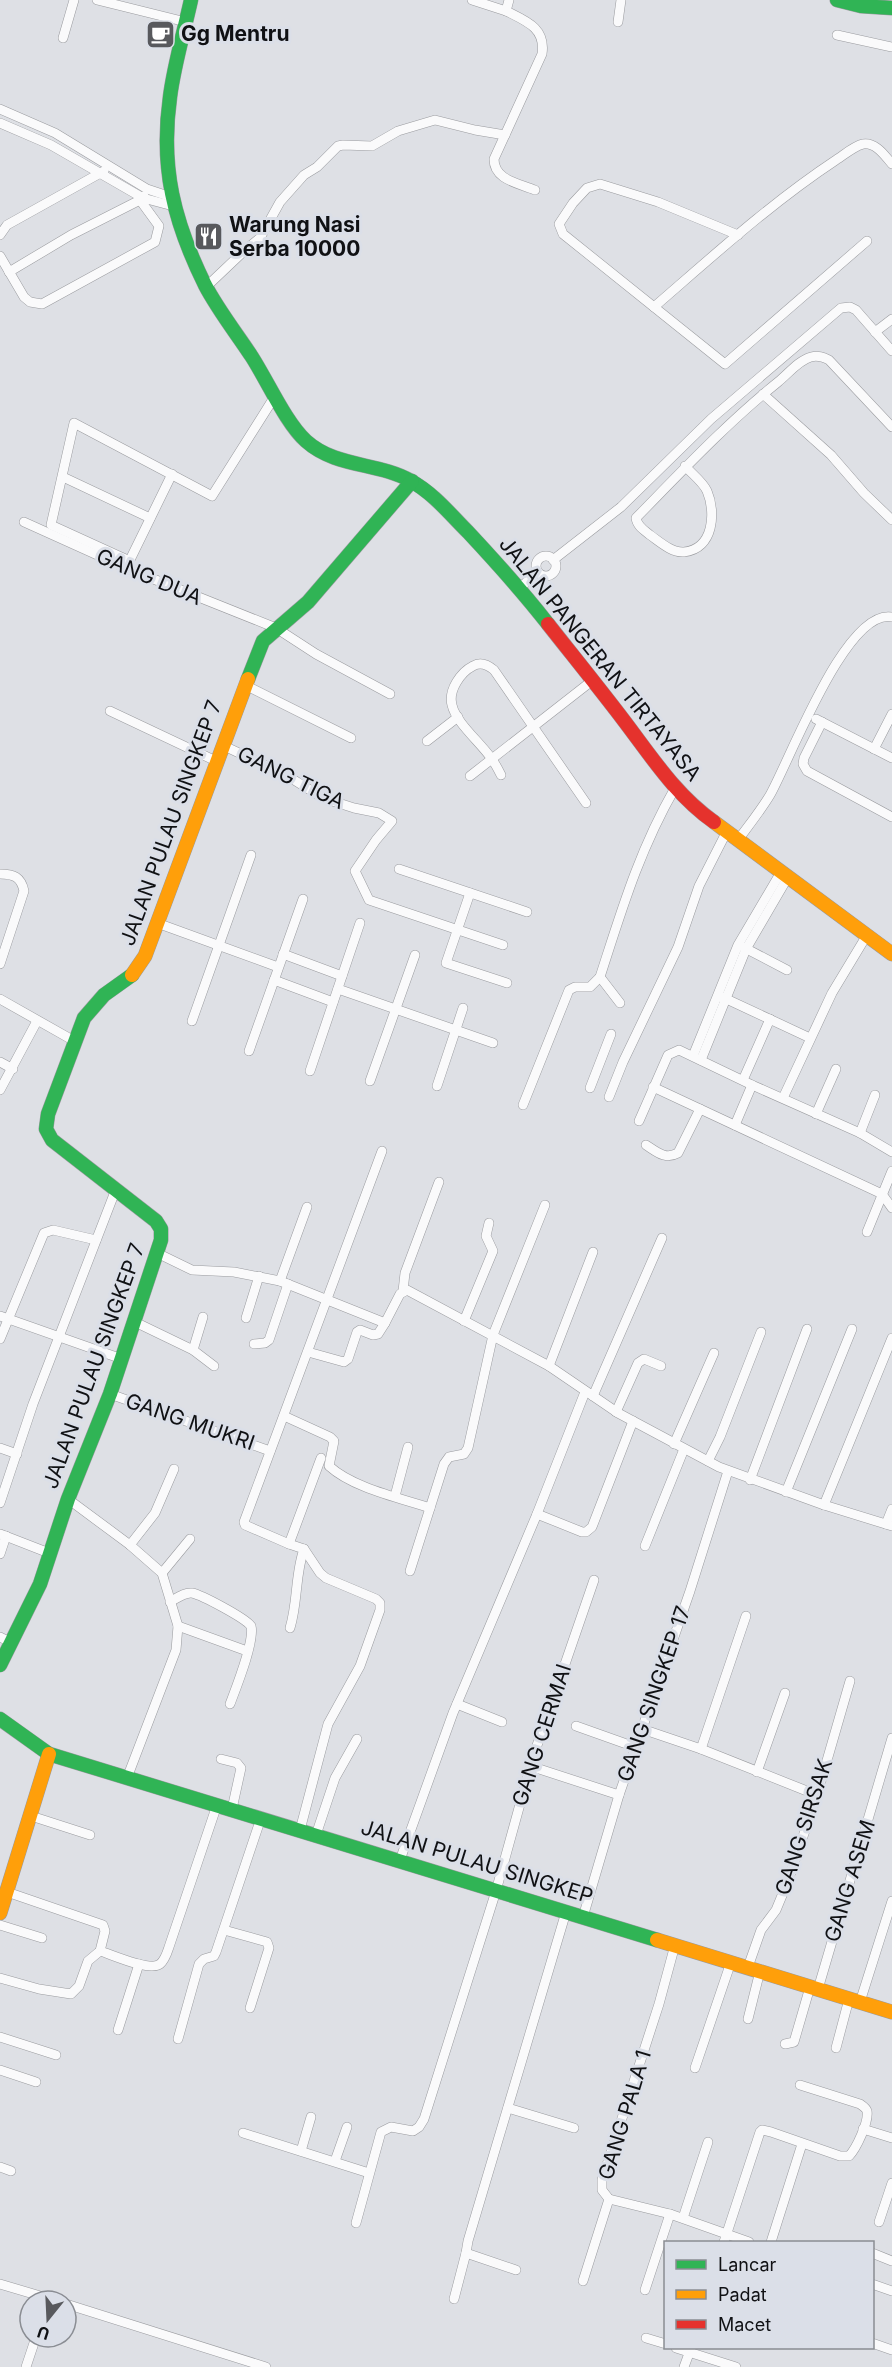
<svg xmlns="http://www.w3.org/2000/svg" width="892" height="2367" font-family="Inter,sans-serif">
<rect width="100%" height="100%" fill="#dee0e5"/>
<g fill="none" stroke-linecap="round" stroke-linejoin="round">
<defs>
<g id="street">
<polyline points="97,0 186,22"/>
<polyline points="472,0 506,11"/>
<path d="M509,0L506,11C526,21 546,28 542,54L494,159C494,180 518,183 535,190"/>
<polyline points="618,22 621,0"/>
<polyline points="837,35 892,47"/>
<polyline points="63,38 74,0"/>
<polyline points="0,109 55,133 147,189 171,197"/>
<polyline points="0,123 51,145 143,198 173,206"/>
<polyline points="0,235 7,225 104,171"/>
<polyline points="738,235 658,202 600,184 587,188 573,203 559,224 563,234 725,364 867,241"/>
<polyline points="0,256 24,297 30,302 42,304 155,242 159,226 140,200"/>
<polyline points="9,272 71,235 140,200 144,196"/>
<polyline points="206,287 244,251 260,238 280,202 304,175 317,167 338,146 343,145 372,146 398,131 435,120 475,130 505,135"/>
<path d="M654,307C713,256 771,203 836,160C844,155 854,146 863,144C876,142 885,156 892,164"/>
<polyline points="875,332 892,319"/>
<polyline points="763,394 831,455 864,493 892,520"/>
<path d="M685,466C692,474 703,482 707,491C716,512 714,549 684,552C672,553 660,542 650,535C644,530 637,526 636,518C682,471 727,423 778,382C788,374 799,360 811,357C818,355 823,357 829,360L892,427"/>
<polyline points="63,477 150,518"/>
<polyline points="24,522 126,568 276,628 316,654 390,694"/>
<circle cx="546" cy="566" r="10"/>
<polyline points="553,560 621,507 711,419 841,308 850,307 856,310 892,351"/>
<polyline points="130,561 51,525 74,423 212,496 275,396"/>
<polyline points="127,566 172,474"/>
<polyline points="520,588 537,572"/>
<polyline points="245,685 351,738"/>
<polyline points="110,711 216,761"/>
<polyline points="816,719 892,758"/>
<polyline points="822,722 804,758 803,764 807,771 892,817"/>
<polyline points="427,741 458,717"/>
<polyline points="222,745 286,775 323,798 354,808 379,813 392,821 376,840 355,871 369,900 503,945"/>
<polyline points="874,749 892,714"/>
<path d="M501,775C498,769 495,763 491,758C481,743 456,723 452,705C448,690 461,672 473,666C481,661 488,665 494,670L586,803"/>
<polyline points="470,776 593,680"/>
<path d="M738,840C749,825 761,810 770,795C790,760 846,608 892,617"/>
<polyline points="399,869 527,912"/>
<path d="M0,874C14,874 21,877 24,891L0,964"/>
<polyline points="470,893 446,963 507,983"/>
<polyline points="157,923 278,967"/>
<polyline points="743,947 787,970"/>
<polyline points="283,954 342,976"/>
<polyline points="600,977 620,1003"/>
<polyline points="274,980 333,1002"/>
<polyline points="338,989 493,1043"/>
<polyline points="720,996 810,1038"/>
<polyline points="0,999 76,1042"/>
<polyline points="192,1021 251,855"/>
<polyline points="249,1051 303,899"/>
<polyline points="693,1056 738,945 781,872"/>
<polyline points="701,1060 746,949 788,877"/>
<polyline points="0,1062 13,1069"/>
<polyline points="310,1071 360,923"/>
<polyline points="743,1080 770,1019"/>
<polyline points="370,1081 415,955"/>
<polyline points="437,1086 463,1008"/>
<polyline points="653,1087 882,1194 892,1208"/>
<polyline points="590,1088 611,1034"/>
<polyline points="0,1090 37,1021"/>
<polyline points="609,1097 623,1062 678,947 699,886 727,831"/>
<polyline points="783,1098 832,993 867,935"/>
<path d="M523,1105L569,990L575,987H590L600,977C622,909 639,851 675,788"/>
<polyline points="816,1114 836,1069"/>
<polyline points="639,1121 668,1055 679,1050 752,1085 860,1133 892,1152"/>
<polyline points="735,1125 752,1085"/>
<polyline points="860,1133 875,1095"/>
<path d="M646,1145C657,1152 665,1160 678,1153L700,1109"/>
<polyline points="867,1232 892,1171"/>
<polyline points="157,1253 192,1270 234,1272 280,1281 385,1323 400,1294 407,1290 549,1366 618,1413 719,1467 824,1505 892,1526"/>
<polyline points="280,1281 307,1207"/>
<polyline points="403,1291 405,1273 439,1182"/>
<polyline points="0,1316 122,1359"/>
<polyline points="246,1318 259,1276"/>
<polyline points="464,1321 493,1251 486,1236 489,1223"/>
<polyline points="135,1322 193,1350 214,1366"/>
<polyline points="0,1339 44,1233 53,1230 96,1240"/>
<polyline points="254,1344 265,1343 269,1340 288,1284"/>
<polyline points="193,1350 203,1317"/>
<polyline points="308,1352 344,1362 348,1359 357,1332 360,1330 373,1335 378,1334 385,1323"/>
<polyline points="549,1366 593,1252"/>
<polyline points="110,1394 270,1451"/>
<polyline points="593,1396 662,1238"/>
<polyline points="616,1412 638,1363 644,1359 661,1366"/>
<path d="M284,1416L330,1437L334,1441L329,1466C353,1488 400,1498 430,1508"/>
<polyline points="674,1444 714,1353"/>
<polyline points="0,1448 17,1454"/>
<polyline points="321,1458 289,1544 245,1525 244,1522 382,1151"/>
<polyline points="708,1461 720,1437 761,1332"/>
<polyline points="750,1480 807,1329"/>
<polyline points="786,1492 852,1329"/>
<polyline points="395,1496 408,1447"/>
<polyline points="68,1499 130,1545 162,1573 178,1626 176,1650 127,1778"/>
<polyline points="0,1503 33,1404 116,1189"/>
<polyline points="824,1505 892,1338"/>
<polyline points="537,1514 582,1532 586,1532 592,1527 633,1421"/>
<polyline points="886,1524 892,1509"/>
<polyline points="0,1534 49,1553"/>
<path d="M289,1544L304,1549C295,1574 298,1602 290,1628"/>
<polyline points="130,1545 155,1513 174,1469"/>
<polyline points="645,1546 684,1449"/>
<polyline points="0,1554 6,1536"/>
<polyline points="410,1571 444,1464 449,1457 464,1454 468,1448 493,1335 545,1205"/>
<polyline points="162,1573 190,1539"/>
<path d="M170,1602C177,1598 185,1592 192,1593C202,1595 245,1618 251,1626C255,1641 236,1688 230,1704"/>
<polyline points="178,1626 247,1651"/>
<polyline points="0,1637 12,1643"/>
<polyline points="457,1704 502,1722"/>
<polyline points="576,1726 635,1747"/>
<polyline points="642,1729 701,1749 817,1795"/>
<polyline points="701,1749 746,1616"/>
<polyline points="221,1759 237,1763 241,1768 232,1809"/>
<polyline points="530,1766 619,1795"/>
<polyline points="757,1772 785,1693"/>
<polyline points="31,1816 90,1835"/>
<polyline points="300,1830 328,1724 360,1666 380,1610 380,1603 376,1599 326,1578 320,1573 304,1549"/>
<polyline points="316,1835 335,1778 357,1739"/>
<polyline points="400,1860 453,1713 537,1514 585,1392"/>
<polyline points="7,1892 103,1925 105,1931 100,1951"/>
<polyline points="583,1917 619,1795 690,1591 728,1471"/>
<polyline points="0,1925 42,1938"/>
<polyline points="224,1930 267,1942 269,1948 250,2008"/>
<path d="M100,1951C113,1955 150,1972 160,1964C165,1960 167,1953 169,1947L217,1805"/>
<polyline points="748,1967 761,1930 776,1910 788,1881 817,1795 850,1681"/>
<polyline points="0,1978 39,1989 71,1994 79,1986 88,1961 100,1951"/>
<polyline points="818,1989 892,1738"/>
<polyline points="860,2002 892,1901"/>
<polyline points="748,2019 760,1971"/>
<polyline points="118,2030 139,1964"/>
<polyline points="0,2037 56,2055"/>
<polyline points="178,2039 199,1964 204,1959 214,1956 216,1952 261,1818"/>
<polyline points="785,2044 794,2042 810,1987"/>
<polyline points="836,2048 849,1999"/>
<polyline points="695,2068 731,1962"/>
<polyline points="0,2070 36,2082"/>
<polyline points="508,2108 574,2128"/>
<polyline points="863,2129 892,2138"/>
<polyline points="243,2133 369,2173"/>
<polyline points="301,2151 311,2117"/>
<polyline points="335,2161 347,2127"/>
<polyline points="0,2167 11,2171"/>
<polyline points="609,2199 670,2214 749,2242"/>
<polyline points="683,2218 708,2142"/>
<polyline points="879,2222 892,2183"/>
<polyline points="356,2223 381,2132 391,2127 413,2131 419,2127 424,2119 496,1891 533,1757 594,1580"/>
<path d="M724,2242L760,2132L762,2130L771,2132L840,2156H849C856,2149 869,2122 867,2111C866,2108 863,2106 860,2104L800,2085"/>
<polyline points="771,2242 802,2144"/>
<polyline points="466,2253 516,2270"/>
<polyline points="872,2253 892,2261"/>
<polyline points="583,2281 609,2199 602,2190 602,2180 659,2004 675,1945"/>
<polyline points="0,2284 57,2301"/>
<polyline points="872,2284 892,2291"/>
<polyline points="645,2290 670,2214"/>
<polyline points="454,2299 466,2253 468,2241 566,1912"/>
<polyline points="66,2304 266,2367"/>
<polyline points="646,2338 666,2344"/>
<polyline points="872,2343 892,2350"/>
<polyline points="676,2348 736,2367"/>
<polyline points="26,2367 36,2337"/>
<polyline points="684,2367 691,2348"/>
</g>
<g id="fast">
<path d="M191,0C184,32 174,65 170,97C160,168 174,222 205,285C218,310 237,334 252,357C268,382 286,423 306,441C336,468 378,462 411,481C433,493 450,514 468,532C496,562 523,592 548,624"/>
<polyline points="837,0 861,6 892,8"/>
<polyline points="248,679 263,641 308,602 412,481"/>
<polyline points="0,1665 40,1584 68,1499 110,1394 161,1240 161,1229 156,1221 52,1140 46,1129 48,1114 84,1018 104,995 132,975"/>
<polyline points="0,1719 49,1754 657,1940"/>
</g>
<g id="slow">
<polyline points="714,822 892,954"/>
<polyline points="132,975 145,956 248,679"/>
<polyline points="0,1913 49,1754"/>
<polyline points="657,1940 892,2012"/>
</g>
<path id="jam" d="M548,624C574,657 600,689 625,722C653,759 676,795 714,822"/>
</defs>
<use href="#street" stroke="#9a9b9f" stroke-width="10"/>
<use href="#fast" stroke="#9a9b9f" stroke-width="15"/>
<use href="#slow" stroke="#9a9b9f" stroke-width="15"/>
<use href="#jam" stroke="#9a9b9f" stroke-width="15"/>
<use href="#street" stroke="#fafafb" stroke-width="9"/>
<use href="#fast" stroke="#30b455" stroke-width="14"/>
<use href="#slow" stroke="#ff9f0a" stroke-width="14"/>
<use href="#jam" stroke="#e5322d" stroke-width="14"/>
</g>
<defs>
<symbol id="cafe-square" viewBox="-11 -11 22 22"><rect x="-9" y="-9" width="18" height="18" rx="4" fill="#58595d" stroke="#dbdfe8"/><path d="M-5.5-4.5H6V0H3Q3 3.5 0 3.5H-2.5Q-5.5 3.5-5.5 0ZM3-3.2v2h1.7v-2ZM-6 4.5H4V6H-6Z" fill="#fff"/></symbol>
<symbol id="restaurant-square" viewBox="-11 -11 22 22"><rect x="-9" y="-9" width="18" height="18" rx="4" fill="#58595d" stroke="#dbdfe8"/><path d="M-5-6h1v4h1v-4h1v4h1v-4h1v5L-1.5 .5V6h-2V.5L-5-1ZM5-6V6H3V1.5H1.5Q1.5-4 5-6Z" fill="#fff"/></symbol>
</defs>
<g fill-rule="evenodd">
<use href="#cafe-square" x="144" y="18" width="33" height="33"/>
<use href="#restaurant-square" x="192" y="220" width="33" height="33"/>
</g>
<g text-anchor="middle" stroke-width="6" stroke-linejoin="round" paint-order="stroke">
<g font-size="21" font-weight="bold" fill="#101114" stroke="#dbdfe8" text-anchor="start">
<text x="181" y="41">Gg Mentru</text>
<text x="229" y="232">Warung Nasi<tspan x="229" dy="24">Serba 10000</tspan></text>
</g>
<g font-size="21" fill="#101114" stroke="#dbdfe8">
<text transform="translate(149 577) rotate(23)" y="7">GANG DUA</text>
<text transform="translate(600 659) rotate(51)" y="7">JALAN PANGERAN TIRTAYASA</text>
<text transform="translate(291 778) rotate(26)" y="7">GANG TIGA</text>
<text transform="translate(171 823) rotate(-70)" y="7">JALAN PULAU SINGKEP 7</text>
<text transform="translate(94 1366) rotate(-70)" y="7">JALAN PULAU SINGKEP 7</text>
<text transform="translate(190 1422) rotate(19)" y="7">GANG MUKRI</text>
<text transform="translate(654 1694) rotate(-71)" y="7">GANG SINGKEP 17</text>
<text transform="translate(542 1735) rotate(-72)" y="7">GANG CERMAI</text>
<text transform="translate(804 1827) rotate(-72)" y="7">GANG SIRSAK</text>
<text transform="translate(477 1862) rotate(17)" y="7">JALAN PULAU SINGKEP</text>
<text transform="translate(850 1881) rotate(-73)" y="7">GANG ASEM</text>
<text transform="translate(625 2115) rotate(-73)" y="7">GANG PALA 1</text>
</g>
</g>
<rect x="664" y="2241" width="210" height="108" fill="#dbdfe8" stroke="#8a8d93" stroke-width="1.5"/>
<rect x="676" y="2260" width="30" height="9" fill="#30b455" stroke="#8a8d93" stroke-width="1.5"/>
<text x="718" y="2271" font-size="18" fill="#101114">Lancar</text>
<rect x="676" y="2290" width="30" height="9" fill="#ff9f0a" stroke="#8a8d93" stroke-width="1.5"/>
<text x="718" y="2301" font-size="18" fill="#101114">Padat</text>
<rect x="676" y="2320" width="30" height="9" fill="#e5322d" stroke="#8a8d93" stroke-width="1.5"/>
<text x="718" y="2331" font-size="18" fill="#101114">Macet</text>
<g transform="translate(48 2319) rotate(198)"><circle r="28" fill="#dbdfe8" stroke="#8a8d93" stroke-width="1.5"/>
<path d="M0-4.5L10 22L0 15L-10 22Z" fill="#58595d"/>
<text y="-9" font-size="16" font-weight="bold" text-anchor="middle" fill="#101114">U</text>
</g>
</svg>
